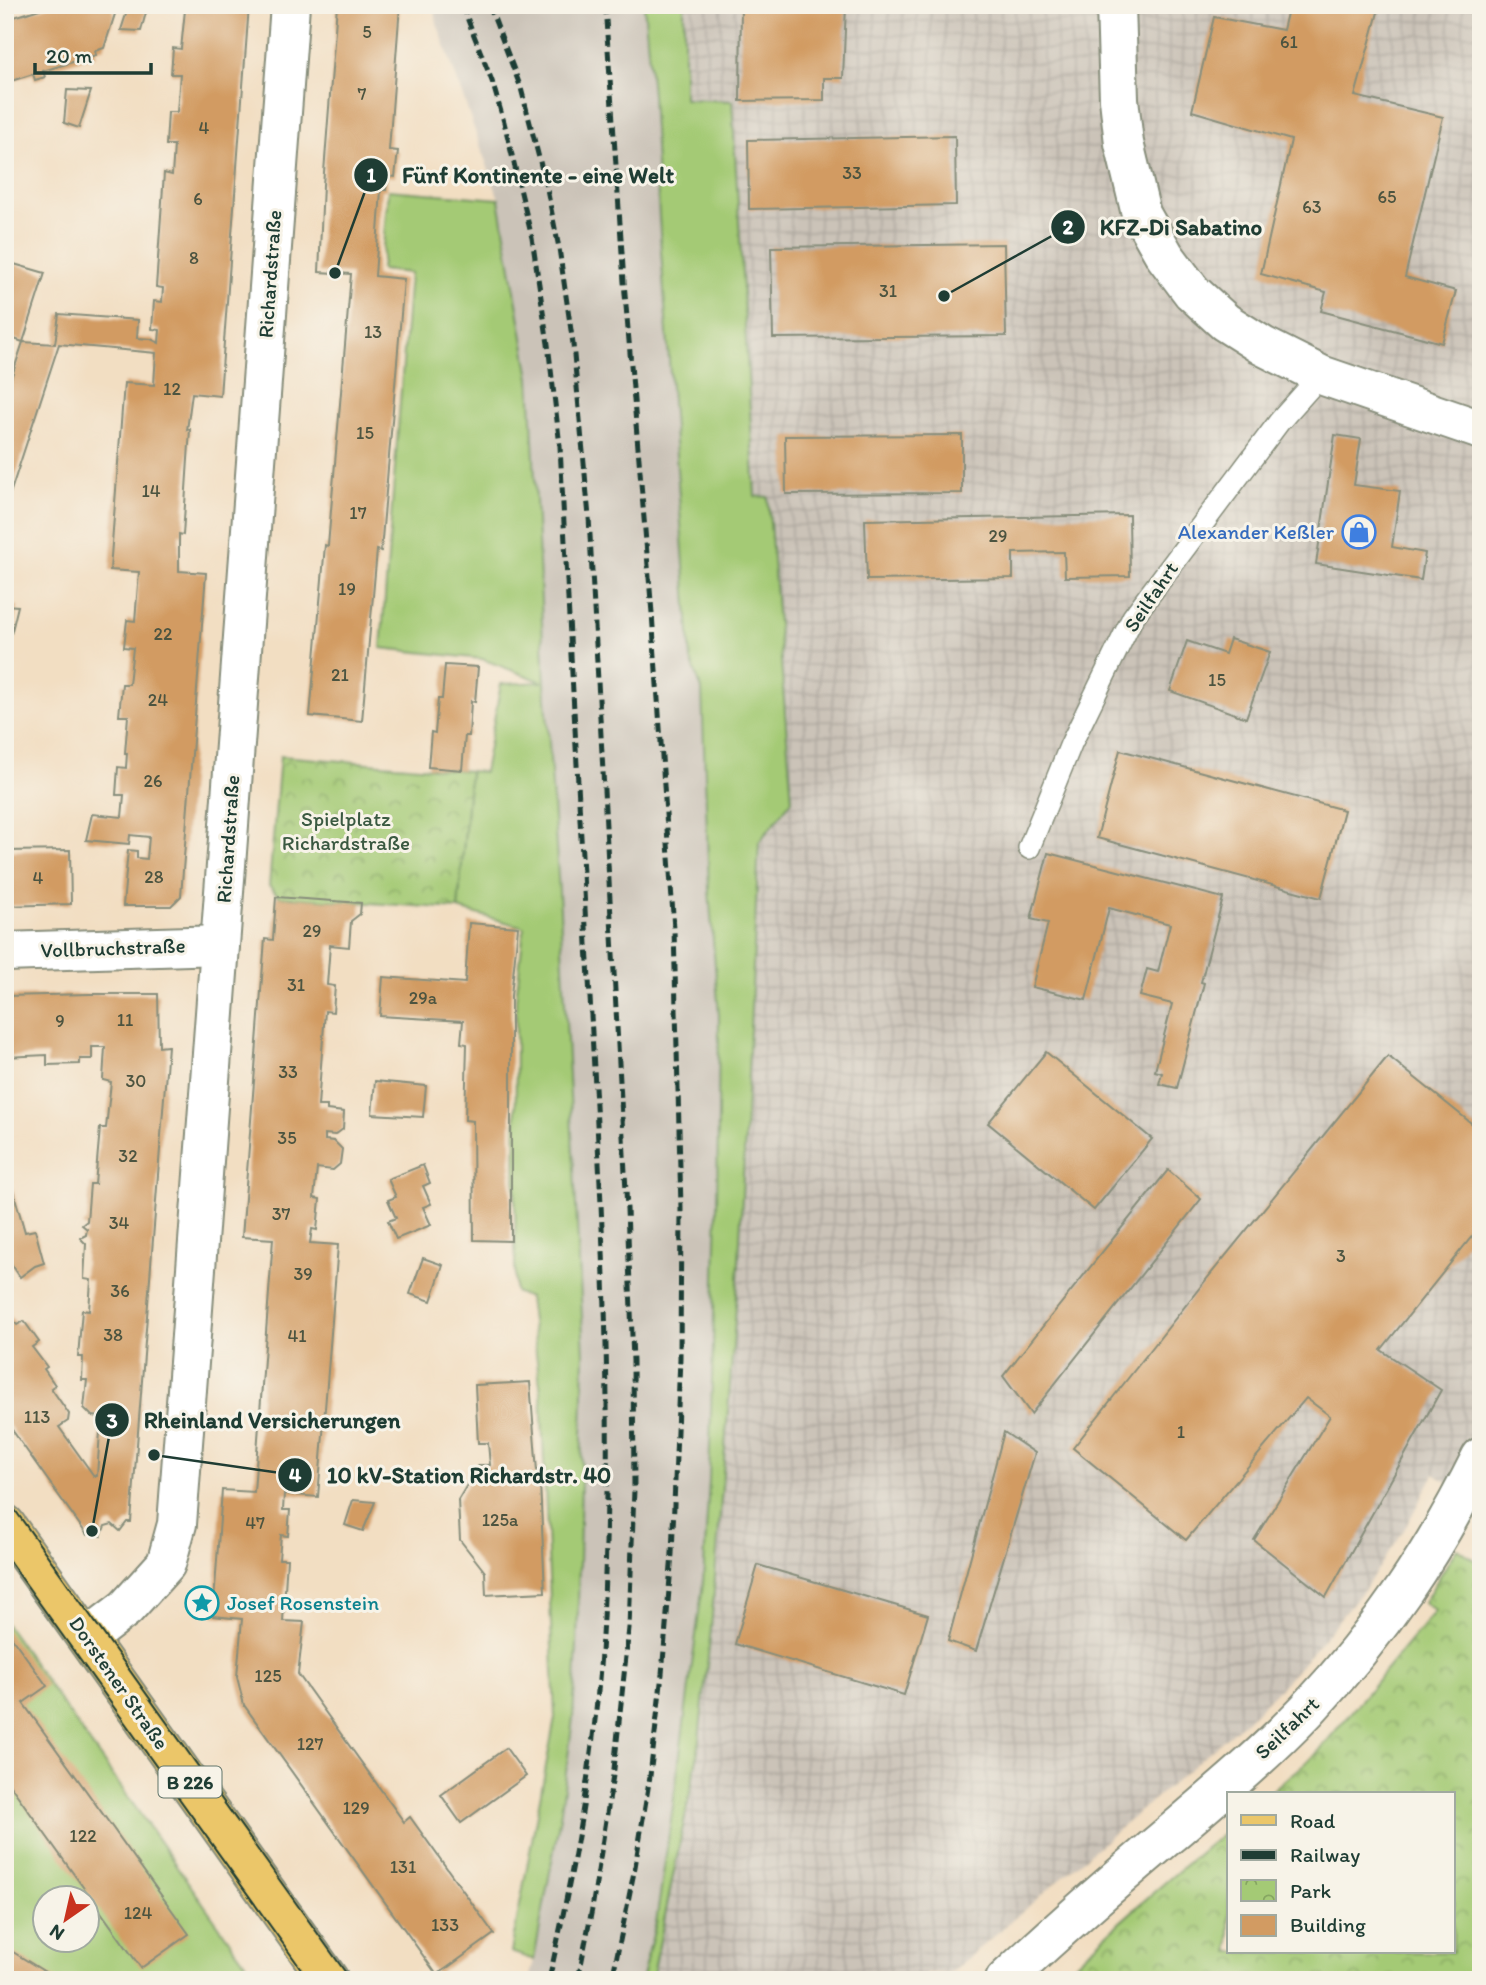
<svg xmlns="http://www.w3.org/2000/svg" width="1486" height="1985" font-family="Itim,sans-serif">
<defs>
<pattern id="industrial-grid" width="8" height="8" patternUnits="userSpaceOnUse" patternTransform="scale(1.75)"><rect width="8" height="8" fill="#cbc3b8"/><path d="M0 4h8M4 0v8" fill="none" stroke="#aea89f"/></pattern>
<pattern id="park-crowns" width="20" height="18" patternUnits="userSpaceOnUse" patternTransform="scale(1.75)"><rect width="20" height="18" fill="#a4ca75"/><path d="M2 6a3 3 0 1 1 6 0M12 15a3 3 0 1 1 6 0" fill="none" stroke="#85a561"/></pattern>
</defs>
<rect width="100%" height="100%" fill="#f7f3e8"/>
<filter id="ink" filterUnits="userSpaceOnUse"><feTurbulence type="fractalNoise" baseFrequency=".0143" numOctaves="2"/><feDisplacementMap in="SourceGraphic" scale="14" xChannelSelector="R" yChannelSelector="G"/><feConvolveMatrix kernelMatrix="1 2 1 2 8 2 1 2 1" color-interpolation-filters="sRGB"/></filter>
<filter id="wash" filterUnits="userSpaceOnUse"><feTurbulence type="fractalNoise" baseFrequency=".00686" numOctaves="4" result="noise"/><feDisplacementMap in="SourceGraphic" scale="28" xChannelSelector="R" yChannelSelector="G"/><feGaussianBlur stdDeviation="1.57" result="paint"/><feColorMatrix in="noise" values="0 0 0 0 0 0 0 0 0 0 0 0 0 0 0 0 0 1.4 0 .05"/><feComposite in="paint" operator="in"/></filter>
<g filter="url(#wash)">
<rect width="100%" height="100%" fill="#f2dec2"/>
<polygon fill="url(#industrial-grid)" points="684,5 1481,5 1481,1503 1434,1474 1404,1530 1366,1587 1295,1672 1255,1713 949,1974 928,1973 921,1980 652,1980 697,1758 711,1629 738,1281 759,842 792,799 767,497 755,497 733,102 684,99"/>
<polygon fill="#cbc3b8" points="434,5 644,5 652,95 661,251 691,660 702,690 709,891 719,1016 717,1209 709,1481 703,1583 656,1923 641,1980 529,1980 534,1960 561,1811 573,1718 577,1646 584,1354 559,892 545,683 530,377 499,199 437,23"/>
<g fill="#a4ca75" stroke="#628454" stroke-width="2" fill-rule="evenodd">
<polygon points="644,5 684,5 684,99 732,101 755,496 768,497 792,800 759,842 738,1281 711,1629 697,1758 652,1980 641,1980 656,1923 671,1820 703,1583 709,1481 717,1209 719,1016 709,891 702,690 691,660 661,251 652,95"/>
<polygon points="388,190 499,199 530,378 545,683 559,892 584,1354 577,1646 573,1718 561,1811 534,1960 511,1952 555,1718 541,1392 529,1298 515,1292 516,999 524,927 458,909 470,771 484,772 501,684 543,682 482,659 381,648 410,273 381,270"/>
<path d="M5,1623L234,1947L258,1980H5ZM46,1898H88V1940H46Z"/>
</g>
<g fill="url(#park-crowns)" stroke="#628454" stroke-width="2">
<polygon points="280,756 470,771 458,909 280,897 269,886"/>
<path d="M1457,1548L1481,1565V1980H1059C1113,1926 1171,1877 1229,1828V1952H1453V1794H1268L1318,1752L1435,1611L1424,1602Z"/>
</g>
<g id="blocks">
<g fill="#d29b62">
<polygon points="52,5 112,5 115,14 104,48 95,51 96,55 43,71 45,77 35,80 33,74 8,82 9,86 5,87 5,20"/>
<polygon points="129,5 148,5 141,31 121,30"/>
<polygon points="182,5 249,5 220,396 192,393 187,430 190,429 183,535 179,534 179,571 206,573 181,896 171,906 123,906 128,850 137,851 137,858 147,859 149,837 130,835 129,844 86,840 92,814 122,817 124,795 116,795 118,767 126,768 127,753 125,753 128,716 119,716 122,684 129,684 133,648 124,647 127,620 135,621 139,572 110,570 124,383 154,385 156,353 59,344 6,506 5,397 23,342 55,344 59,314 138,320 137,338 151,339 159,343 160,330 152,329 154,301 162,302 163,288 156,287 164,173 172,175 173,161 174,145 166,145 168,112 177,112 180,74 171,74 173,48 181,49 185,10"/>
<polygon points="337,5 400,5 389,150 398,151 395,177 387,176 386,190 381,190 375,276 404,279 381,551 377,550 362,721 310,716 325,545 328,546 351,274 319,272 323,185"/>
<polygon points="741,5 846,5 843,78 824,78 824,100 740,101"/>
<polygon points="1289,5 1380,5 1355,96 1443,117 1405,277 1456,291 1442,343 1321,311 1326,292 1261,274 1291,140 1192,111 1214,17 1283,30"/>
<polygon points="67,90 91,91 79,128 64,123"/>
<polygon points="955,136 956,205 749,209 748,140"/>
<polygon points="1004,244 1006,336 773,338 771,247"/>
<polygon points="14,264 45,273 23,342 5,336 5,291"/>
<polygon points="962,435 962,493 786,494 785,436"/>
<polygon points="1335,435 1361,439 1354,485 1400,491 1392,547 1425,553 1421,580 1316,564"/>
<polygon points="1129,515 1130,576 1065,577 1064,552 1013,553 1013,578 867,580 865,520"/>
<polygon points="5,605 18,606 8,647 5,646"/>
<polygon points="1230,639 1270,652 1246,718 1170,691 1187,641 1225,654"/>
<polygon points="445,665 478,667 475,702 471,701 469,736 465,736 462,770 428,767 431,732 435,733 438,699 442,699"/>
<polygon points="1120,750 1344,810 1321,898 1097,838"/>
<polygon points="70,850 71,904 5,906 5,851"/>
<polygon points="1048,853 1223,898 1201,982 1204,983 1177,1088 1159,1084 1162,1073 1155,1071 1172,1004 1140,996 1147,969 1158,972 1170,924 1109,908 1086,1000 1032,987 1048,923 1031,919"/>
<polygon points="276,897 361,903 360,914 351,921 349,947 330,945 327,985 335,986 333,1012 325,1011 318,1106 327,1106 327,1110 344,1112 343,1129 335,1135 325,1134 325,1140 334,1141 342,1149 340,1164 333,1170 317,1168 314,1198 320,1199 317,1230 312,1229 310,1243 338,1245 318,1497 284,1494 283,1510 290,1510 288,1536 281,1535 279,1559 287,1559 283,1621 304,1622 298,1674 404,1822 410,1817 494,1934 437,1975 244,1705 237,1677 242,1619 213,1616 222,1490 254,1492 273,1239 242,1237 265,939 273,940"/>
<polygon points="469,923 518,927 511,996 511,1241 474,1240 473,1121 465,1120 467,1044 461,1043 463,1021 380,1016 383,977 465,983"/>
<polygon points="90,994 158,994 159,1047 168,1046 131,1522 127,1522 120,1531 112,1524 105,1526 101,1536 94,1531 87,1535 5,1420 5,1309 17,1325 24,1321 39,1342 32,1347 47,1367 44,1369 55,1385 51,1388 69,1414 68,1421 59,1427 94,1476 97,1476 101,1417 92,1416 84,1408 87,1380 82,1380 83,1357 78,1357 82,1310 89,1311 91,1280 84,1279 86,1244 80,1238 86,1235 87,1229 82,1225 87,1221 90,1184 95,1184 100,1128 106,1128 111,1082 103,1080 105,1047 92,1047 92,1059 80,1059 80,1064 47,1065 47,1055 5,1057 5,996"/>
<polygon points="1046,1052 1152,1139 1094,1210 988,1123"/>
<polygon points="1388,1056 1481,1131 1481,1225 1381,1350 1441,1390 1326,1597 1254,1540 1330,1416 1306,1398 1186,1540 1073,1448 1201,1286"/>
<polygon points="375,1081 426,1086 423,1117 372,1114"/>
<polygon points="5,1163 25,1232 35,1230 44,1263 35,1266 20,1277 5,1254"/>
<polygon points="423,1165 430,1183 423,1186 431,1204 423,1207 431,1225 396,1239 388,1221 396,1218 388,1200 396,1197 388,1179"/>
<polygon points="1168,1170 1201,1199 1031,1414 1003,1376"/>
<polygon points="423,1258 443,1265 431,1301 410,1294"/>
<polygon points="530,1382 538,1484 540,1483 545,1592 486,1595 485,1572 460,1540 458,1500 479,1465 490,1465 488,1443 478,1443 475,1385"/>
<polygon points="1004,1432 1035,1453 976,1651 948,1641"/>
<polygon points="353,1500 375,1502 363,1531 345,1525"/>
<polygon points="758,1565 928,1615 904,1695 735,1644"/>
<polygon points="5,1628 47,1686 23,1703 189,1934 141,1968 5,1778"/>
<polygon points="506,1748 526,1776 461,1823 441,1795"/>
<polygon points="5,1947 58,1980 5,1980"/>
</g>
</g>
</g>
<g filter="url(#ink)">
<use href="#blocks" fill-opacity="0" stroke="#888e7b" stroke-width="2"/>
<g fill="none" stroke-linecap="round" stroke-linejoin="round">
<defs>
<polyline id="lane" points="1029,848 1071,744 1133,617 1279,422 1321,375"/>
<g id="street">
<polyline points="1116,5 1119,99 1124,143 1141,214 1165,256 1192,292 1225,322 1263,346 1321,375 1481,430"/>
<polyline points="5,952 220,945"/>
<polyline points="87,1638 126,1608 166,1564 177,1524 290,5"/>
<path d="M1005,1980C1058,1930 1113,1882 1169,1835C1216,1795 1264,1755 1307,1710C1381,1631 1433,1554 1481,1457"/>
</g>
<polyline id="primary" points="5,1524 329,1980"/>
</defs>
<use href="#lane" stroke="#888e7b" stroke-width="24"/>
<use href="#street" stroke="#888e7b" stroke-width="42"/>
<use href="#primary" stroke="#888e7b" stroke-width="42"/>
<use href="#lane" stroke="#fff" stroke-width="21"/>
<use href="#street" stroke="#fff" stroke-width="38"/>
<use href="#primary" stroke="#ebc669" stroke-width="38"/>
<g stroke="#1f3d34" stroke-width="2">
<polyline points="5,1496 351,1980"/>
<polyline points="5,1555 309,1980"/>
</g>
<g stroke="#1f3d34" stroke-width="5" stroke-dasharray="10 5" stroke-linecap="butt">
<path d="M462,5L492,81L504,122L532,238L548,344L560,446C570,642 581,838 592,1033C604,1245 615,1456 600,1667C592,1772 572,1877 549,1980"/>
<polyline points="489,5 521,88 547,189 559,248 573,344 589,517 627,1209 633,1361 634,1489 629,1628 614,1769 592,1909 578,1980"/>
<polyline points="605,5 624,282 652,613 674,929 681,1209 680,1358 672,1554 662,1674 650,1776 635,1867 612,1980"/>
</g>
</g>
</g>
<defs>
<symbol id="shop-ring" viewBox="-11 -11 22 22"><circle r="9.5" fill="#f7f3e8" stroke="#3f7fe0" stroke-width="1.5"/><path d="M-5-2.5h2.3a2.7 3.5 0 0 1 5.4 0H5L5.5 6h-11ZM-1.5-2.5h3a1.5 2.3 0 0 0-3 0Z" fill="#3f7fe0"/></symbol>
<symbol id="sight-ring" viewBox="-11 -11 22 22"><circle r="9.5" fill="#f7f3e8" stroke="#0f9aa8" stroke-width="1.5"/><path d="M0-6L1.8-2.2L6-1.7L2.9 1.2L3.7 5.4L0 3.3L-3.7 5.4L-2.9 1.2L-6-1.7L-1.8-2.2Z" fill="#0f9aa8"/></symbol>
</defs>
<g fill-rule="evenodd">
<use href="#shop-ring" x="1340" y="513" width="38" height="38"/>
<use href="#sight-ring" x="183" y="1584" width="38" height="38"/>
</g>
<g text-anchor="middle" stroke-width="6" stroke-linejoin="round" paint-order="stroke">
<g font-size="18" fill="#4c5440">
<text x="367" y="38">5</text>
<text x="1289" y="48">61</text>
<text x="362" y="100">7</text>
<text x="204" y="134">4</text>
<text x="852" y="179">33</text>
<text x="1387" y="203">65</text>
<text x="198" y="205">6</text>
<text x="1312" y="213">63</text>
<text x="194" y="264">8</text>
<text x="888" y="297">31</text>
<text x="373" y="338">13</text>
<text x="172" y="395">12</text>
<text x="365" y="439">15</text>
<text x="151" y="497">14</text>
<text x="358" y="519">17</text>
<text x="998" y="542">29</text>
<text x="347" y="595">19</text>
<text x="163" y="640">22</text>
<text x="340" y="681">21</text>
<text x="1217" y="686">15</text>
<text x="158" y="706">24</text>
<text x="153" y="787">26</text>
<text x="154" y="883">28</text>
<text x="38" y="884">4</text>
<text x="312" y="937">29</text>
<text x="296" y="991">31</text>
<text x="423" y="1004">29a</text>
<text x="125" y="1026">11</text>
<text x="60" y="1027">9</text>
<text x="288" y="1078">33</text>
<text x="136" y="1087">30</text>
<text x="287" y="1144">35</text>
<text x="128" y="1162">32</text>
<text x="281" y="1220">37</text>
<text x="119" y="1229">34</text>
<text x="1341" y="1262">3</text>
<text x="303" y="1280">39</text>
<text x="120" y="1297">36</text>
<text x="113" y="1341">38</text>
<text x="297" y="1342">41</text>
<text x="37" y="1423">113</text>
<text x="1181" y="1438">1</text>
<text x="500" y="1526">125a</text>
<text x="255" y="1529">47</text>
<text x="268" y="1682">125</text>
<text x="310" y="1750">127</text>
<text x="356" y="1814">129</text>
<text x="83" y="1842">122</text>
<text x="403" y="1873">131</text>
<text x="138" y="1919">124</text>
<text x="445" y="1931">133</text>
</g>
<rect fill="#f7f3e8" stroke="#60746a" stroke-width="2" x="158.5" y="1766.5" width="63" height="31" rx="5"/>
<g font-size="19" font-weight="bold" fill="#1f3d34">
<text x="190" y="1789">B 226</text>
</g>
<g font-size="21" fill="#1f3d34" stroke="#f7f3e8">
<text transform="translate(270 274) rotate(-86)" y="7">Richardstraße</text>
<text transform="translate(1151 597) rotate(-56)" y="7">Seilfahrt</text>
<text transform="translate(228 839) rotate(-86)" y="7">Richardstraße</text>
<text transform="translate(113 948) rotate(-2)" y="7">Vollbruchstraße</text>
<text transform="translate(119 1683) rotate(55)" y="7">Dorstener Straße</text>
<text transform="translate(1287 1728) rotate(-44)" y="7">Seilfahrt</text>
</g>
<g font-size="21" fill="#366cbe" stroke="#f7f3e8" text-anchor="end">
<text x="1334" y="539">Alexander Keßler</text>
</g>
<g font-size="21" fill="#3a5941" stroke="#f7f3e8">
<text x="346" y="826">Spielplatz<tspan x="346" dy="24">Richardstraße</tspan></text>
</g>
<g font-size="21" fill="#0d838f" stroke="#f7f3e8" text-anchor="start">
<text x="227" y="1610">Josef Rosenstein</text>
</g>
</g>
<path fill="none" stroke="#1f3d34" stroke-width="2.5" d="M335 273L371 175M944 296L1068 227M92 1531L112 1420M154 1455L295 1475"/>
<g fill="#1f3d34" stroke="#f7f3e8" stroke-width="2.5">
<circle cx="335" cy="273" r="7"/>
<circle cx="944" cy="296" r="7"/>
<circle cx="92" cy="1531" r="7"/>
<circle cx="154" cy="1455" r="7"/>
<circle cx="371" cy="175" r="18"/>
<circle cx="1068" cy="227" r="18"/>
<circle cx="112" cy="1420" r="18"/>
<circle cx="295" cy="1475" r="18"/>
</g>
<g font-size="21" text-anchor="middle" font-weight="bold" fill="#fff">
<text x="371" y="182">1</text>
<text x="1068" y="234">2</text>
<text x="112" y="1428">3</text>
<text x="295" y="1482">4</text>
</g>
<g font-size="23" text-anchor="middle" font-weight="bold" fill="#1f3d34" stroke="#f7f3e8" stroke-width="6" stroke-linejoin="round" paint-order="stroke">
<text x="538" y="183">Fünf Kontinente - eine Welt</text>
<text x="1181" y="235">KFZ-Di Sabatino</text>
<text x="272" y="1428">Rheinland Versicherungen</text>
<text x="469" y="1483">10 kV-Station Richardstr. 40</text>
</g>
<rect width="1486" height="1985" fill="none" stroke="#f7f3e8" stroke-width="28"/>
<rect x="1227" y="1792" width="228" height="161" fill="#f7f3e8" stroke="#a1aaa0" stroke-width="2"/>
<rect x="1241" y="1815" width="35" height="10" fill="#ebc669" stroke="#a1aaa0" stroke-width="2"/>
<text x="1290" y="1828" font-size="21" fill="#1f3d34">Road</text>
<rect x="1241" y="1850" width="35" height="10" fill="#1f3d34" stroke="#a1aaa0" stroke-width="2"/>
<text x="1290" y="1862" font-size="21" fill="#1f3d34">Railway</text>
<rect x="1241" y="1880" width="35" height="21" fill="url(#park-crowns)" stroke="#a1aaa0" stroke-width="2"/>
<text x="1290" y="1898" font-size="21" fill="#1f3d34">Park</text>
<rect x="1241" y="1915" width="35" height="21" fill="#d29b62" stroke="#a1aaa0" stroke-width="2"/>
<text x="1290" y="1932" font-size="21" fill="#1f3d34">Building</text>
<g transform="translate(66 1919) rotate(214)"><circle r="33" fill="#f7f3e8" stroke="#a1aaa0" stroke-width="2"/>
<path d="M0-5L12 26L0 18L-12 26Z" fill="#c8321e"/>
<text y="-10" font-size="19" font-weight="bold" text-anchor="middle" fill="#1f3d34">N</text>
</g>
<path d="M35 63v10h116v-10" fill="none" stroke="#1f3d34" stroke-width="3.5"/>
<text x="46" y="63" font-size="21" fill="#1f3d34" stroke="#f7f3e8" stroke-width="5" paint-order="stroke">20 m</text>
</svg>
